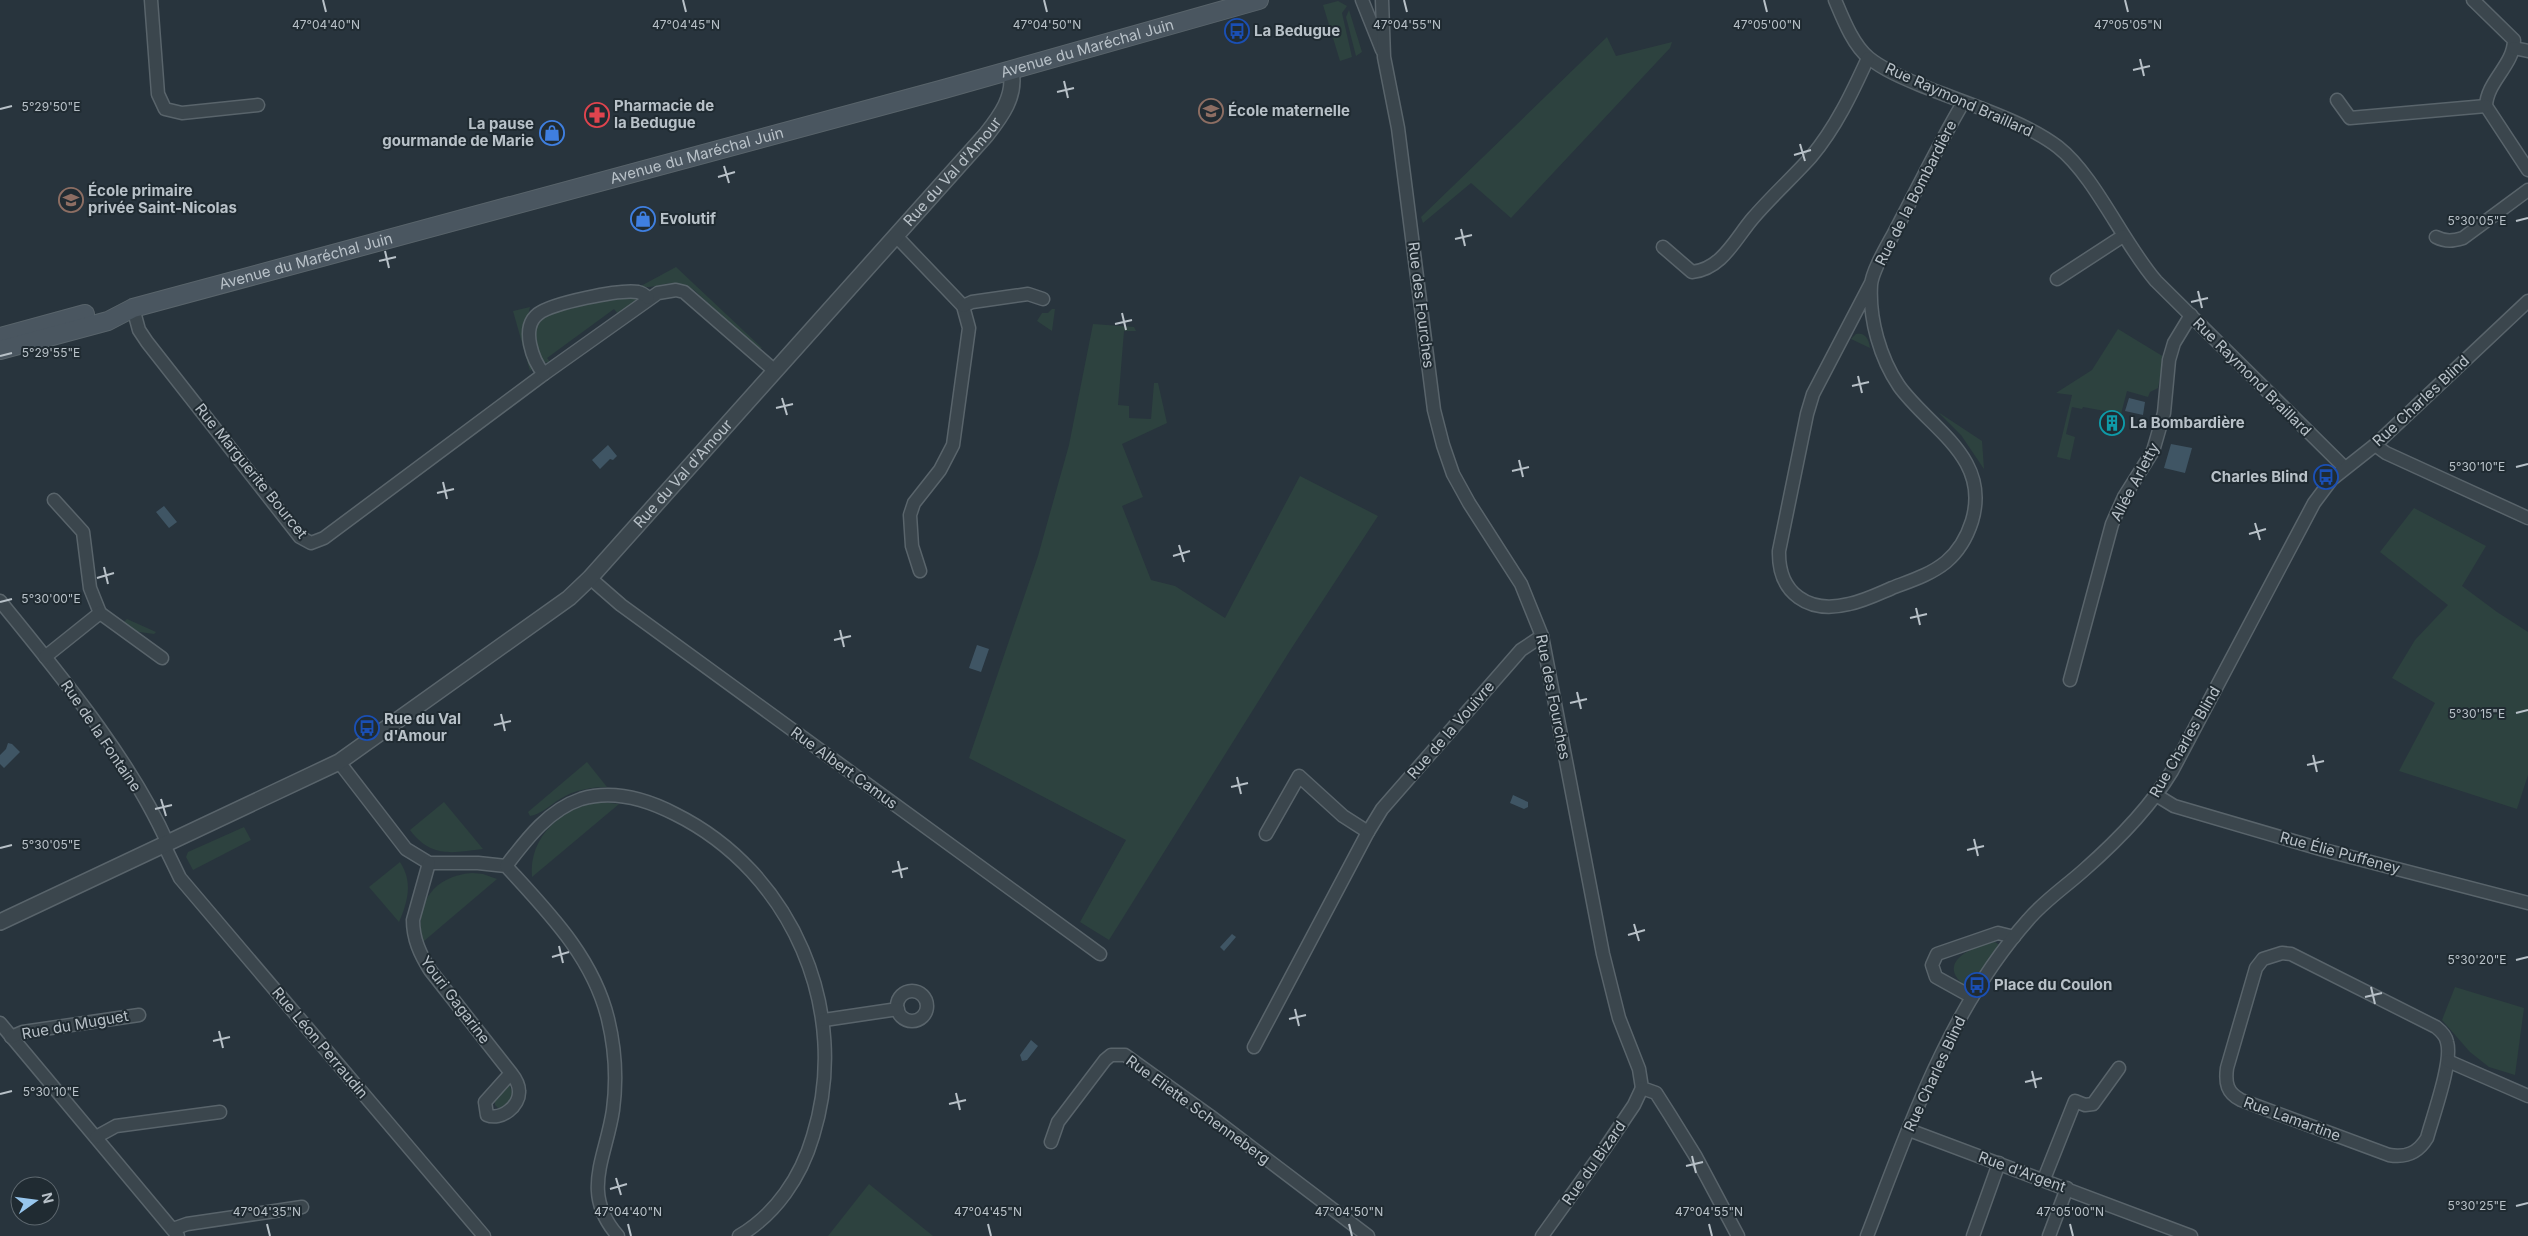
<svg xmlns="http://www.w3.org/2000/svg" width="2528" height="1236" font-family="Inter,sans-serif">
<rect width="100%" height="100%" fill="#28343d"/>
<g fill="#2d423f">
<polygon points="1338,1 1347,6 1342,13 1352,57 1340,61 1323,5"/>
<polygon points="1349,10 1362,52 1356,56 1346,17"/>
<polygon points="1607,37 1616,56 1672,42 1670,48 1511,218 1471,183 1423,223 1421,217"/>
<path d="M676,267L762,348L758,349L694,290C668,275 665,289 639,287Z"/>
<path d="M635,296L637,300L618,314L614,309L547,358L551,363L542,362C540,355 534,344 533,336C533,306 612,297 635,296Z"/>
<polygon points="530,307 525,329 533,367 530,371 513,311"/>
<polygon points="1052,309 1055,309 1052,331 1037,321 1042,313 1048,313"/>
<polygon points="1093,324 1134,327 1136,331 1124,331 1118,405 1129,406 1129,418 1151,419 1154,383 1158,383 1167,423 1122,444 1143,497 1122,506 1151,580 1175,586 1225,618 1300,476 1378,516 1291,649 1109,940 1080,922 1126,840 969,758 1038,556 1069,445"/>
<polygon points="2118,329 2164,357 2158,388 2150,392 2148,397 2127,391 2121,414 2083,407 2082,409 2072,407 2066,434 2075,437 2070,460 2057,457 2072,395 2056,393 2092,370"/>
<path d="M1856,334C1866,332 1869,340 1870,348L1851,339Z"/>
<polygon points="1938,412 1982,441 1984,469 1961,435"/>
<polygon points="2414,508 2486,546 2462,586 2497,612 2528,632 2528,775 2517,809 2399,771 2435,703 2392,678 2415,640 2448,605 2380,552"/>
<polygon points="127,619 156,632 154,634 132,631 124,622"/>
<path d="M587,762L607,787C591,787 574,790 560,799C550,805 542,814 530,816L528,812Z"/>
<path d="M444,802L483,849C452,853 431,858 410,830Z"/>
<path d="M600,802L619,804L532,877C528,837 562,807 600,802Z"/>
<polygon points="244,827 251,840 193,870 186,857 188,852"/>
<path d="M400,862C413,882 408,901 399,922L369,887Z"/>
<path d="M472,873L483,874L497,879L424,941L422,940C415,902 434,876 472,873Z"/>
<path d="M1995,942L2001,946L1970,989C1933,966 1967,947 1995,942Z"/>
<polygon points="2455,987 2524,1008 2515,1075 2489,1067 2470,1052 2442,1020"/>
<polygon points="509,1084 513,1095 508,1105 499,1109 495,1105 495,1098"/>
<polygon points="869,1184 933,1236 828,1236"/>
</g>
<g fill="#3f5564">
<polygon points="2129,398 2145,402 2143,415 2125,411"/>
<polygon points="2171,444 2192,448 2185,473 2164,468"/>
<polygon points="608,445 617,456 613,460 610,459 600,469 592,460"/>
<polygon points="164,506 177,522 169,528 156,512"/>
<polygon points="977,645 989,649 981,672 969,668"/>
<polygon points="8,743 12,744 20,752 4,768 0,764 0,755 6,749"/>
<polygon points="1513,795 1528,802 1528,807 1524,809 1510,803"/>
<polygon points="1232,934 1236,937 1224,951 1220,947"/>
<polygon points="1031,1040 1038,1046 1027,1060 1022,1061 1020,1055"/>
</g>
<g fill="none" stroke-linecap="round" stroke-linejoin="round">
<defs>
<g id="minor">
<polyline points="151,0 158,94 165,109 182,113 258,105"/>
<polyline points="1362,0 1382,50"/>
<polyline points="1382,0 1384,57 1398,128 1434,410 1443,445 1453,474 1469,503 1521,584 1542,636 1603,954 1619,1018 1639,1069 1642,1088 1656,1093 1670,1115 1696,1157 1738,1236"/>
<path d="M1835,0C1843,19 1853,45 1869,58C1884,70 1903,78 1920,85C1961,102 2023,120 2058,147C2095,176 2123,243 2156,281L2345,468"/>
<path d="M2473,0L2514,40C2514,65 2487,81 2486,106L2528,170"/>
<polyline points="2514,48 2528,51"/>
<polyline points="2337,100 2350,118 2486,106"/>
<polyline points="896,236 963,306 969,328 953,445 940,470 914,503 910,515 912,546 920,571"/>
<path d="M2436,237C2446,242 2453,241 2463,238L2528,190"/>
<path d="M1663,247L1692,272C1722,269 1735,239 1753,218C1771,197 1792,178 1811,157C1836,127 1852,93 1868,58"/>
<polyline points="2057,279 2123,236"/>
<path d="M1871,283L1813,394L1807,414L1779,551C1778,594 1809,614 1849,604C1864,601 1878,594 1892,588C1910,581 1930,575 1946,562C1959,551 1967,537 1972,521C1991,457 1930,429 1899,386C1880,358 1869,319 1871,285C1872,271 1887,246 1894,233C1917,190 1938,145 1963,103"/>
<polyline points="963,306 972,302 1028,294 1043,299"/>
<polyline points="133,308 139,330 147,342 300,537 311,543 324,538 544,374 658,293 676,290 684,292 775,371"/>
<path d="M544,374C533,361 520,328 538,314C552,303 620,289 638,292C643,293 645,295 648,298"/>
<polyline points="2375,445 2386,453 2528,518"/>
<polyline points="54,500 83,532 90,588 100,613"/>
<polyline points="590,578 621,605 1100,954"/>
<path d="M0,601C59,674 130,758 168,844"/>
<polyline points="45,657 100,613 162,658"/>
<polyline points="2070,680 2112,524 2124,497 2153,451 2164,413 2169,360 2174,343 2191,315"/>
<path d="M339,762L406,849L429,863H478L506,866C548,912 593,957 608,1019C615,1048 617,1080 613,1110C606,1158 580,1193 618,1236"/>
<polyline points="2156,795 2174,806 2324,850 2528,903"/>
<polyline points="1266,834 1299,776 1343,816 1368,832"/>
<polyline points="164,845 180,878 484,1236"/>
<path d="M429,863L413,920C413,939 420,954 430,970L511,1073C515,1078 519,1084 519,1091C520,1106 501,1121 487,1115L485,1102L511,1073"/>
<path d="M506,866C526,840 548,810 581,799C614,789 646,799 675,814C792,872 852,1011 813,1136C801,1177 776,1214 739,1236"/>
<path d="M2282,953L2291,954L2436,1027C2441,1031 2446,1036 2447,1042C2453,1061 2433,1116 2427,1138C2418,1153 2406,1158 2389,1155L2241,1100C2227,1093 2225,1083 2227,1068L2256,968L2263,959Z"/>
<circle cx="912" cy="1006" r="15"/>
<polyline points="1972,997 1936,977 1932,965 1937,954 1998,933 2014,937"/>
<polyline points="824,1020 898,1009"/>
<polyline points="0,1023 178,1236"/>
<polyline points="11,1037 23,1032 139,1015"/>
<polyline points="1254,1047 1368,832 1382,809 1521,650 1542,636"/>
<polyline points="2448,1061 2528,1096"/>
<polyline points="1909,1130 2191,1236"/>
<polyline points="96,1137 116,1126 220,1112"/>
<polyline points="1051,1142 1058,1122 1105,1060 1111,1055 1125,1055 1210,1116 1368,1236"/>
<polyline points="2044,1179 2075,1101 2085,1105 2093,1104 2119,1068"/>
<polyline points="173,1229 187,1224 302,1207"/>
<polyline points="1542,1236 1603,1151 1634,1105 1642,1088"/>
<path d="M1867,1236C1909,1127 1949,1009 2028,920C2044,901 2065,887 2084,870C2117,841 2149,809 2172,771L2314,503L2332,479L2375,445L2528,301"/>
<polyline points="1973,1236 1999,1163"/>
<polyline points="2049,1236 2067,1188"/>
</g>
<g id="tertiary">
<path id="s1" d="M0,922L339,762L569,598L590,578L986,135C1001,116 1016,96 1011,71"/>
</g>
<g id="secondary">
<polyline points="0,337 85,314"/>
<path id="s2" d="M0,350L108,321L133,308L944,89L1259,0"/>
</g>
</defs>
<use href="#minor" stroke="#59646b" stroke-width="15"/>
<use href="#tertiary" stroke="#59646b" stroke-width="18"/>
<use href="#secondary" stroke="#59646b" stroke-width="20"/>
<use href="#minor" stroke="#3b464d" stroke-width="12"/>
<use href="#tertiary" stroke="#3b464d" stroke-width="15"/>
<use href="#secondary" stroke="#4a5660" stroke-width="18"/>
</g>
<path fill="none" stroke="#b8c1c8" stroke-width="2" d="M323,0L326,12M683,0L686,12M1044,0L1047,12M1404,0L1407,12M1764,0L1767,12M2125,0L2128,12M2140,59L2144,76M2133,70L2150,66M1064,81L1068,98M1057,92L1074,88M0,109L12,106M1800,144L1805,161M1794,155L1811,150M724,166L729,183M718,177L735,172M2516,221L2528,218M1461,229L1465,246M1455,239L1472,235M385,251L389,268M379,261L396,257M2198,291L2202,308M2191,302L2208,298M1122,313L1126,330M1115,324L1132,320M0,356L12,353M1858,376L1862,393M1852,386L1869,382M782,398L787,415M776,408L793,404M1519,460L1523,477M2516,467L2528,464M1512,471L1529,467M443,482L447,499M437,493L454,489M2255,523L2260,540M2249,534L2266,529M1179,545L1184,562M1173,556L1190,551M104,567L108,584M97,578L114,573M0,602L12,599M1916,608L1920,625M1910,618L1927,614M840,630L844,647M834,640L851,636M1577,692L1581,709M1570,703L1587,699M2516,713L2528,710M501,714L505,731M494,725L511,721M2313,755L2317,772M2307,765L2324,761M1237,777L1241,794M1231,787L1248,783M161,799L166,816M155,809L172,805M1974,839L1978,856M0,848L12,845M1967,850L1984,846M898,861L902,878M892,872L908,868M1634,924L1639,941M1628,935L1645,930M559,946L563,963M552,957L569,952M2516,960L2528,957M2371,987L2375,1004M2365,997L2382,993M1295,1009L1299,1026M1289,1019L1306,1015M219,1031L223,1048M213,1041L230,1037M2032,1071L2036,1088M2025,1082L2042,1078M956,1093L960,1110M0,1094L12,1091M949,1104L966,1100M1692,1156L1696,1173M1686,1166L1703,1162M616,1178L621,1195M610,1189L627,1184M2516,1206L2528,1203M267,1224L270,1236M628,1224L631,1236M988,1224L991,1236M1349,1224L1352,1236M1709,1224L1712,1236M2070,1224L2073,1236"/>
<defs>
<symbol id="bus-ring" viewBox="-11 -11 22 22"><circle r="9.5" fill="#202b32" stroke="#1a4fb4" stroke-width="1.5"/><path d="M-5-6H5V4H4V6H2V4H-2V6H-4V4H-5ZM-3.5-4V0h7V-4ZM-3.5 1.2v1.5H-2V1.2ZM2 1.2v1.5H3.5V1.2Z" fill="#1a4fb4"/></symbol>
<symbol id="school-ring" viewBox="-11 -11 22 22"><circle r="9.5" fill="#202b32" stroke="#8d6e63" stroke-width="1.5"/><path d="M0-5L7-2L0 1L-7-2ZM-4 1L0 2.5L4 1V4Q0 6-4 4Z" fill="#8d6e63"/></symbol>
<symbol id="pharmacy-ring" viewBox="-11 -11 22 22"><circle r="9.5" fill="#202b32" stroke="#e0444e" stroke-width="1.5"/><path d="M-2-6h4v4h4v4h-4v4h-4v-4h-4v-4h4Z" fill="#e0444e"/></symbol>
<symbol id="shop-ring" viewBox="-11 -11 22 22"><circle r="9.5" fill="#202b32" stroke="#3f7fe0" stroke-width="1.5"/><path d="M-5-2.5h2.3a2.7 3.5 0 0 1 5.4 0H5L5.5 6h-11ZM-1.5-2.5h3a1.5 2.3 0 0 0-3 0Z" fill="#3f7fe0"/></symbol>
<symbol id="building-ring" viewBox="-11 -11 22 22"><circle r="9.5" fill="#202b32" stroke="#0f9aa8" stroke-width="1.5"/><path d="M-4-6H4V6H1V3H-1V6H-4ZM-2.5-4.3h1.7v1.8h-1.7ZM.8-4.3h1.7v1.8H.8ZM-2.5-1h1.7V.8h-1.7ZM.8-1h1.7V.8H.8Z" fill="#0f9aa8"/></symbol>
</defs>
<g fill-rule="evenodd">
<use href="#bus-ring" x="1223" y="17" width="28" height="28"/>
<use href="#school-ring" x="1197" y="97" width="28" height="28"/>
<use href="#pharmacy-ring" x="583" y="101" width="28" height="28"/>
<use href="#shop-ring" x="538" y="119" width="28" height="28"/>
<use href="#school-ring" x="57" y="186" width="28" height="28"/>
<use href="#shop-ring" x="629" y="205" width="28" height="28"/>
<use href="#building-ring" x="2098" y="409" width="28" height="28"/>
<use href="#bus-ring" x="2312" y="463" width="28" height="28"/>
<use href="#bus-ring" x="353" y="714" width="28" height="28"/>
<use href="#bus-ring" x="1963" y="971" width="28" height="28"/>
</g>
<g text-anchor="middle" stroke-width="4" stroke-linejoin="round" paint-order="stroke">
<g font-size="15" font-weight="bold" fill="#b8c1c8" stroke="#202b32" text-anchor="start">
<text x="1254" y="36">La Bedugue</text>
<text x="614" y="111">Pharmacie de<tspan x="614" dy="17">la Bedugue</tspan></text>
<text x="1228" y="116">École maternelle</text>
<text x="534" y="129" text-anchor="end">La pause<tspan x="534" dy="17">gourmande de Marie</tspan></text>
<text x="88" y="196">École primaire<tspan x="88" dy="17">privée Saint-Nicolas</tspan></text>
<text x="660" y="224">Evolutif</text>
<text x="2130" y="428">La Bombardière</text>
<text x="2308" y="482" text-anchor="end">Charles Blind</text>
<text x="384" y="724">Rue du Val<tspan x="384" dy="17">d'Amour</tspan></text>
<text x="1994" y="990">Place du Coulon</text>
</g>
<g font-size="15" fill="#b8c1c8" stroke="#202b32">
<text dy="5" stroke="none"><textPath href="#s2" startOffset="1129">Avenue du Maréchal Juin</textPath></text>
<text transform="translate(1959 100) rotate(24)" y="5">Rue Raymond Braillard</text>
<text dy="5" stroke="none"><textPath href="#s2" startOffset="724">Avenue du Maréchal Juin</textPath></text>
<text dy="5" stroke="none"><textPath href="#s1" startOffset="1231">Rue du Val d'Amour</textPath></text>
<text transform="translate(1916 193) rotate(-63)" y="5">Rue de la Bombardière</text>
<text dy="5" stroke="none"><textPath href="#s2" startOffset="319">Avenue du Maréchal Juin</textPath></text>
<text transform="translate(1421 305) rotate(83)" y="5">Rue des Fourches</text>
<text transform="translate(2252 377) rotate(45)" y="5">Rue Raymond Braillard</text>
<text transform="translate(2421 401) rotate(-43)" y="5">Rue Charles Blind</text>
<text transform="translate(251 471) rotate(51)" y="5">Rue Marguerite Bourcet</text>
<text dy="5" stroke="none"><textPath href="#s1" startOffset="826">Rue du Val d'Amour</textPath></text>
<text transform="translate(2135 482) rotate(-62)" y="5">Allée Arletty</text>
<text transform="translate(1553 697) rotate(79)" y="5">Rue des Fourches</text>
<text transform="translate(1451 730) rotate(-49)" y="5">Rue de la Vouivre</text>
<text transform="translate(101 736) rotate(56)" y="5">Rue de la Fontaine</text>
<text transform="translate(2185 742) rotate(-60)" y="5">Rue Charles Blind</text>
<text transform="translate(844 768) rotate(36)" y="5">Rue Albert Camus</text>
<text transform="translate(2340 853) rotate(15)" y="5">Rue Élie Puffeney</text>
<text transform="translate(455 1000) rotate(53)" y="5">Youri Gagarine</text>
<text transform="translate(75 1025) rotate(-10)" y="5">Rue du Muguet</text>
<text transform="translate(320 1043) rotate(50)" y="5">Rue Léon Perraudin</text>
<text transform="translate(1935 1074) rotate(-65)" y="5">Rue Charles Blind</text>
<text transform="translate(1198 1110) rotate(36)" y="5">Rue Eliette Schenneberg</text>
<text transform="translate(2292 1119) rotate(20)" y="5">Rue Lamartine</text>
<text transform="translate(1594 1163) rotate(-55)" y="5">Rue du Bizard</text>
<text transform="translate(2022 1172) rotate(20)" y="5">Rue d'Argent</text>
</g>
</g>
<g font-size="12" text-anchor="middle" fill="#b8c1c8" stroke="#202b32" stroke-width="4" stroke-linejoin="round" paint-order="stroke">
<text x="326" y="29">47°04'40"N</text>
<text x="686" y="29">47°04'45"N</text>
<text x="1047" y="29">47°04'50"N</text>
<text x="1407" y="29">47°04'55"N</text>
<text x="1767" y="29">47°05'00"N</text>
<text x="2128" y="29">47°05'05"N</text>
<text x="51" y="111">5°29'50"E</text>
<text x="2477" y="225">5°30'05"E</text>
<text x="51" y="357">5°29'55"E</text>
<text x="2477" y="471">5°30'10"E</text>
<text x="51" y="603">5°30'00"E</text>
<text x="2477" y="718">5°30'15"E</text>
<text x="51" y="849">5°30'05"E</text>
<text x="2477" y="964">5°30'20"E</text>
<text x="51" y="1096">5°30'10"E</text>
<text x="2477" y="1210">5°30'25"E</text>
<text x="267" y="1216">47°04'35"N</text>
<text x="628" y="1216">47°04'40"N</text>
<text x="988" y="1216">47°04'45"N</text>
<text x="1349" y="1216">47°04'50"N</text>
<text x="1709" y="1216">47°04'55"N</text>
<text x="2070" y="1216">47°05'00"N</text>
</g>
<g transform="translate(35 1201) rotate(76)"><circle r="24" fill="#202b32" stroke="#5d676e"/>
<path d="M0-4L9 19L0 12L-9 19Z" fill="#97c6ed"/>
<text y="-8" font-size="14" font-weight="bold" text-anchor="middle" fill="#b8c1c8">N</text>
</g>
</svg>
